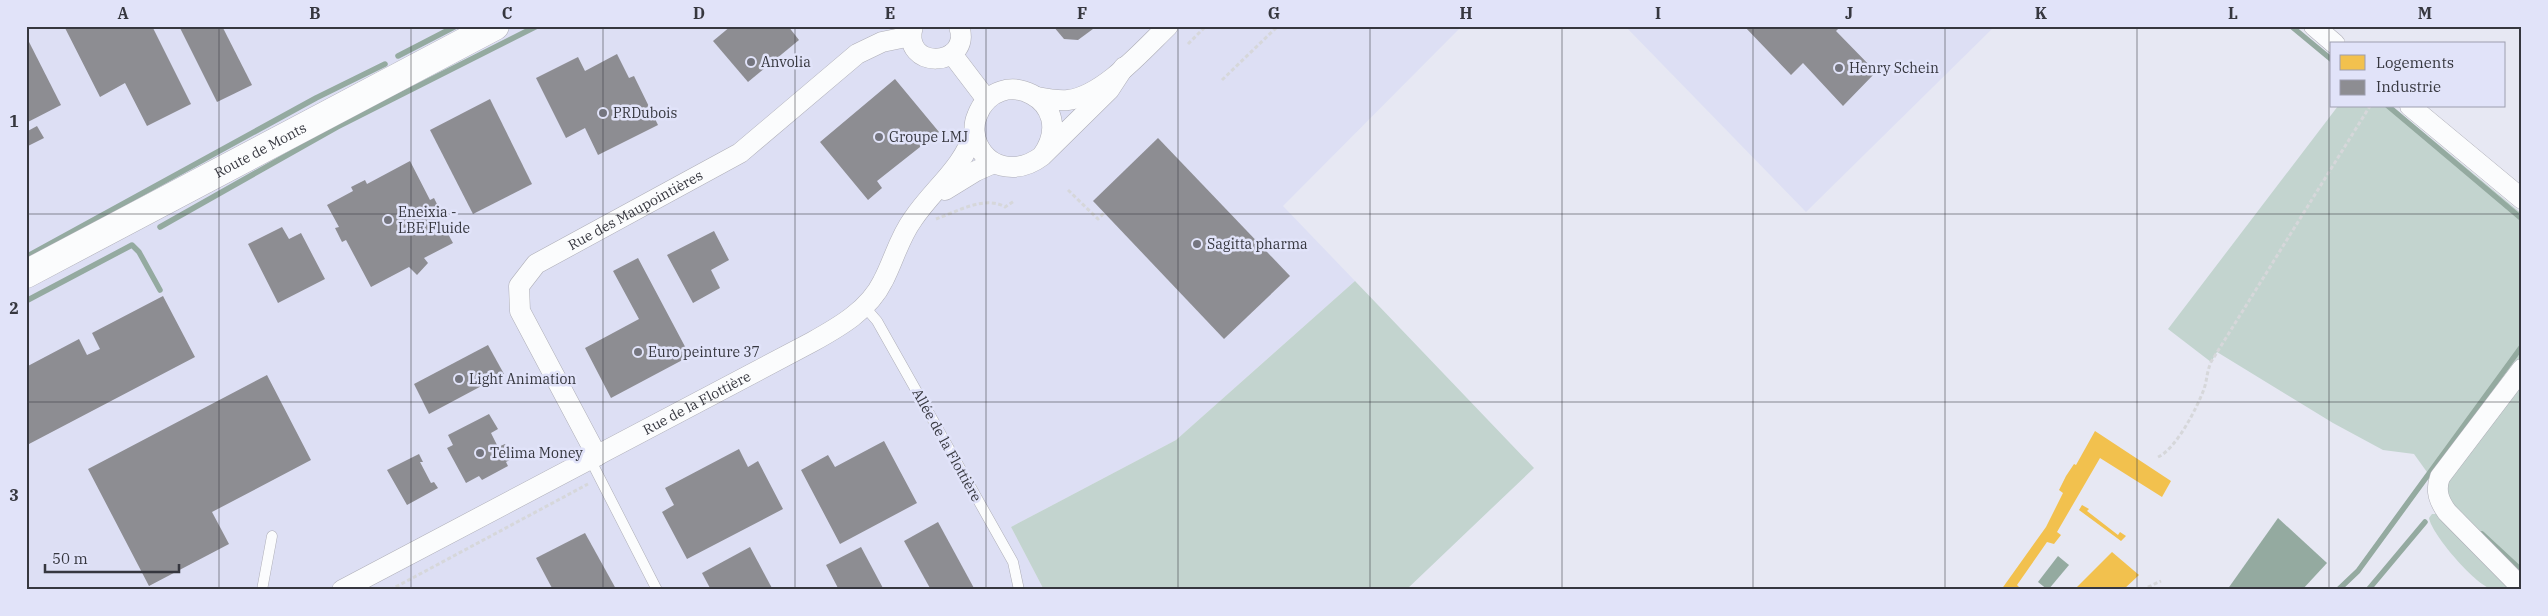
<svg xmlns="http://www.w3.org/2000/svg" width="2548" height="616" font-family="'IBM Plex Serif',serif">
<rect width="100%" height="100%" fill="#e7e8f3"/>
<g fill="#dddff4">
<polygon points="26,26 1462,26 1283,206 1355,281 1176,440 1011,527 1044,590 26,590"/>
<polygon points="1625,26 1995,26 1806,212"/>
</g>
<g fill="#c3d4cf">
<polygon points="2338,106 2392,106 2522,214 2522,588 2437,486 2414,454 2383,450 2333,423 2217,352 2211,362 2168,329"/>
<polygon points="1355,281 1534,468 1406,590 1044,590 1011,527 1176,440"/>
<path d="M2432,514H2441L2518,590C2510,590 2501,591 2494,590C2477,587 2432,535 2429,518Z"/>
</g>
<g fill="#94aaa0">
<polygon points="2278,518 2327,563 2302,590 2227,590"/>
<polygon points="2058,556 2069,565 2048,590 2038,582"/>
</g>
<g fill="#f2c14e">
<polygon points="2095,431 2171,481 2162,497 2100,458 2057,532 2061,535 2054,544 2047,542 2017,585 2022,590 2001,590 2046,527 2063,493 2059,490 2066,476 2074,464 2076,465"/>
<polygon points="2082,505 2089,509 2087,511 2118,535 2120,532 2126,536 2121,541 2079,510"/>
<polygon points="2112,552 2139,575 2123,590 2074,590"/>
</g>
<g fill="#8d8d92">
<polygon points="64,26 152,26 191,104 147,126 125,83 100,97"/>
<polygon points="179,26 222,26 252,85 217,102"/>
<polygon points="731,26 788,26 799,40 748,82 713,41"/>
<polygon points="1053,26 1097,26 1078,40 1064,39"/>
<polygon points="1744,26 1841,26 1836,31 1876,72 1843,106 1803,63 1791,75"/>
<polygon points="26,36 61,105 26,123"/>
<polygon points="617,54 629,78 634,76 658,125 598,155 585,128 566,138 536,78 578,57 585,71"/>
<polygon points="895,79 939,132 877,181 882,188 868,200 820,142"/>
<polygon points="490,99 532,184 473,214 430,130"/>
<polygon points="37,126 44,138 26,147 26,132"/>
<polygon points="1158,138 1290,276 1224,339 1093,201"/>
<polygon points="410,161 430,200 434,198 441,212 437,214 453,243 424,258 428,263 417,275 409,267 371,287 346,240 342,242 335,228 339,227 327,205 353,191 351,187 365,180 367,184"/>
<polygon points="282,227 289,239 301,233 325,279 278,303 248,244"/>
<polygon points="714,231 729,260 711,270 720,288 693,303 667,255"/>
<polygon points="638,258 690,356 611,398 585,348 639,319 613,271"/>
<polygon points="163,296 195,357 29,444 26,439 26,367 79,339 87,355 100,349 92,333"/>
<polygon points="488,345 504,374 429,414 414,384"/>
<polygon points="267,375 311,460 212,512 229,544 149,586 88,469"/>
<polygon points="489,414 498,429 491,433 498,447 505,444 513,458 506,462 508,466 482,480 479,476 466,483 447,448 453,445 448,435"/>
<polygon points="884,441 917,503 840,544 801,470 828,455 835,467"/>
<polygon points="739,449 748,467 758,461 783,509 687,559 662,512 674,505 665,488"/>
<polygon points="419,454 423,462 420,462 431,483 434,482 438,488 407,505 387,470"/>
<polygon points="938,522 975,590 931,590 904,541"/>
<polygon points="585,533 616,589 553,590 536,558"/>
<polygon points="750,547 773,590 711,590 702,573"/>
<polygon points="861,547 884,590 839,590 826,565"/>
</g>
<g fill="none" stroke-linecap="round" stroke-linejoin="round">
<g stroke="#94aaa0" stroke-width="5.5">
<polyline points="2291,26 2332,60"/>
<polyline points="398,56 456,26"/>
<polyline points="2388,106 2522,219"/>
<polyline points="160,227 337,127 537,26"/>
<polyline points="26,257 316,98 385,64"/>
<polyline points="26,301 132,245 139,252 160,290"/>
<polyline points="2482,534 2522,571"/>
<polyline points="2338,590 2358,571 2522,346"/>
<polyline points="2368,590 2425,522"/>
</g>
<defs>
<g id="service">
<polyline points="864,306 877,321 1013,562 1019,590"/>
<polyline points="590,459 657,590"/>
<polyline points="262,590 272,536"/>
</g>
<g id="minor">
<path d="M913,26C900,71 973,68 959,26"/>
<polyline points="2314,26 2335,44"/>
<polyline points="952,54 987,100"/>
<path d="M1037,97C1047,99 1058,101 1068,100C1103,96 1143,50 1168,26"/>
<polyline points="2410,106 2522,199"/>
<path d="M1042,156C1081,100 997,61 977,116C973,125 974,137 978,145C991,172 1021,172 1042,156L1109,90L1124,67"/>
<polyline points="945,190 976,171 994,163"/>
<path d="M2522,369L2440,477C2435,491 2439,501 2447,512L2522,588"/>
<path id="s1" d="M597,456L520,311L519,286L536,264L740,153L857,54L882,42L911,36"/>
<path id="s2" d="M342,590L812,342C839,327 869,310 883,281C894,260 899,238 913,219C933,189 964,167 974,132"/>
</g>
<g id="secondary">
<path id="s3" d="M26,274L495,26"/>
</g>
</defs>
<use href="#service" stroke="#aeaeb7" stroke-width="11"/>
<use href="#minor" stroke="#aeaeb7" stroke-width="21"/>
<use href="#secondary" stroke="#aeaeb7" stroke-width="29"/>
<g stroke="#d6d7da" stroke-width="3" stroke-dasharray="4 2.5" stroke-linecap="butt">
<polyline points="1188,44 1206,26"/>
<polyline points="1222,80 1278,26"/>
<polyline points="1068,190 1098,219 1104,213"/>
<path d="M936,219C956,212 985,195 1005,207L1014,201"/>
<path d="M2158,457C2176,449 2197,408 2204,389C2207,380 2207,371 2211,362L2370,106"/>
<polyline points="390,590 588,484"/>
<polyline points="2142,590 2161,581"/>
</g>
<use href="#service" stroke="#fbfcfd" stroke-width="10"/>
<use href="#minor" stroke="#fbfcfd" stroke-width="20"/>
<use href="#secondary" stroke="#fbfcfd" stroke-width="28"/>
</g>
<path fill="none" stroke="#36373f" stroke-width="1" stroke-opacity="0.55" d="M219,26V590M411,26V590M603,26V590M795,26V590M986,26V590M1178,26V590M1370,26V590M1562,26V590M1753,26V590M1945,26V590M2137,26V590M2329,26V590M26,214H2522M26,402H2522"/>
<g fill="#74757e" stroke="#e1e3f9" stroke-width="2">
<circle cx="751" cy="62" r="5"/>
<circle cx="1839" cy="68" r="5"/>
<circle cx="603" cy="113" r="5"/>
<circle cx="879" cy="137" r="5"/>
<circle cx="388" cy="220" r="5"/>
<circle cx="1197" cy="244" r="5"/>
<circle cx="638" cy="352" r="5"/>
<circle cx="459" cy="379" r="5"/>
<circle cx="480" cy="453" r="5"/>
</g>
<g text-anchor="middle" stroke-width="5" stroke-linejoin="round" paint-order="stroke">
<g font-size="14" fill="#36373f" stroke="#e1e3f9" text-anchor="start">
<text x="761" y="67">Anvolia</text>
<text x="1849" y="73">Henry Schein</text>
<text x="613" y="118">PRDubois</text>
<text x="889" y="142">Groupe LMJ</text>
<text x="398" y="217">Eneixia -<tspan x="398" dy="16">LBE Fluide</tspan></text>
<text x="1207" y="249">Sagitta pharma</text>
<text x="648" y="357">Euro peinture 37</text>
<text x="469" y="384">Light Animation</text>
<text x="490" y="458">Telima Money</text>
</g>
<g font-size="14" fill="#36373f" stroke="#e1e3f9">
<text dy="5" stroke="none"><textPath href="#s3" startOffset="265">Route de Monts</textPath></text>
<text dy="5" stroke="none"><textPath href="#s1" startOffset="330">Rue des Maupointières</textPath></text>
<text dy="5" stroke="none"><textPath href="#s2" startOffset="401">Rue de la Flottière</textPath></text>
<text transform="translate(947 445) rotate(61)" y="5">Allée de la Flottière</text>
</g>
</g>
<rect width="2548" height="616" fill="none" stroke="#e1e3f9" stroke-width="55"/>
<rect x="2330" y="42" width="175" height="65" fill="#e1e3f9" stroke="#9d9eaf"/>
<rect x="2340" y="55" width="25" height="15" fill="#f2c14e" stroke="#9d9eaf"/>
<text x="2376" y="68" font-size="15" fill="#36373f">Logements</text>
<rect x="2340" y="80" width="25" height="15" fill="#8d8d92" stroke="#9d9eaf"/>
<text x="2376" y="92" font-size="15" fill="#36373f">Industrie</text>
<path d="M45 564v8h134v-8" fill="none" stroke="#36373f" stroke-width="2.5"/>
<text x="52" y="564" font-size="15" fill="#36373f" stroke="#e1e3f9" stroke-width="4" paint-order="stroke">50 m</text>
<rect x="28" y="28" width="2492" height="560" fill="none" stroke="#36373f" stroke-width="2"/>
<g font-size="16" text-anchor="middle" font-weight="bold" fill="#36373f">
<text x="123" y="19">A</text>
<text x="315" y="19">B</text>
<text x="507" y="19">C</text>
<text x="699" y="19">D</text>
<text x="890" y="19">E</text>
<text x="1082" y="19">F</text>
<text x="1274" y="19">G</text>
<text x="1466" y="19">H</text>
<text x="1658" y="19">I</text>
<text x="1849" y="19">J</text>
<text x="2041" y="19">K</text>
<text x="2233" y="19">L</text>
<text x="2425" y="19">M</text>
<text x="14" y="127">1</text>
<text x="14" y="314">2</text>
<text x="14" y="501">3</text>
</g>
</svg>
